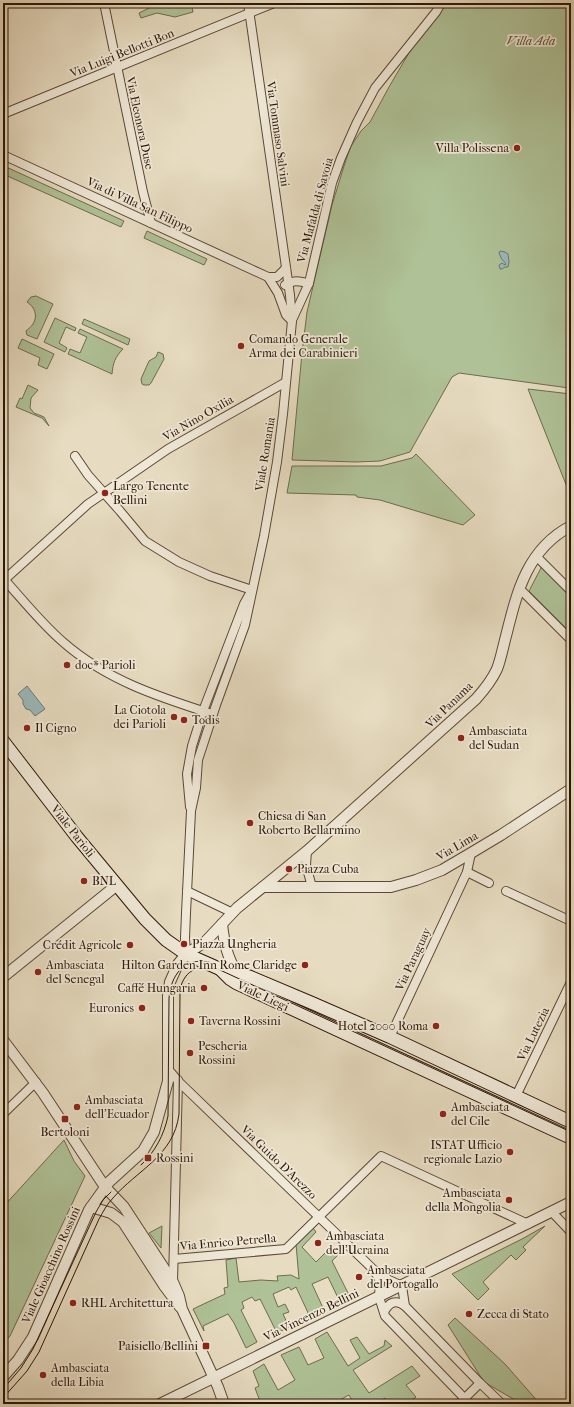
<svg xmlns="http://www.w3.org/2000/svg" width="574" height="1407" font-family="'IM FELL French Canon',serif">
<rect width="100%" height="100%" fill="#e7dcc1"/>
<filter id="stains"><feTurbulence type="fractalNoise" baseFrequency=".005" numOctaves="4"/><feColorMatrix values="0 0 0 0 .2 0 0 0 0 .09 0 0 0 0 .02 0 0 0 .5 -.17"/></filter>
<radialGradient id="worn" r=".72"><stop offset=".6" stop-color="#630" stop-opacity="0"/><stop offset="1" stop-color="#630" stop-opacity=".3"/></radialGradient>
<g fill="#afc297" stroke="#6e6c4e">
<polygon points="150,3 191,3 193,12 175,17 157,13 141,18 139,13 151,7"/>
<polygon points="447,3 571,3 571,386 569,388 459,373 452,377 410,452 380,461 357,462 292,460 302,353 307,312 332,205 345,163 351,146 361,131 370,122 389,87 413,46"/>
<polygon points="4,166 124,221 121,227 3,174"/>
<polygon points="147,231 207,259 204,265 144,238"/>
<path d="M36,296L53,304L37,339L27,335L26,331C28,329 31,327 33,324C38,316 35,307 27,302L31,297Z"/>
<polygon points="55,318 76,328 75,331 66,327 59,343 67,348 65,352 44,342"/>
<polygon points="84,319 130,339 128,345 82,324"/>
<path d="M80,329L123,349C115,357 113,363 112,374L68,354L70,349L80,353L87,337L78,333Z"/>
<polygon points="22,339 54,354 47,369 38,365 40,358 18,348"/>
<polygon points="158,352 163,354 164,359 151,383 149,385 144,385 142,384 141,379 149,361 156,357"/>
<polygon points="28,385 38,390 31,398 30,408 34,413 44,417 49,426 42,418 16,407 20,398 22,399"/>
<polygon points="528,389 571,394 571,497"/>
<polygon points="416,454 475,515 463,525 380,500 357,497 356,495 287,493 292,466 381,466 412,458"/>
<polygon points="542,566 571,595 571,633 529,591"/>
<polygon points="64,1140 74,1161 85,1176 10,1336 3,1344 3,1207"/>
<polygon points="162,1226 161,1248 149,1233"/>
<polygon points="545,1226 523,1247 526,1250 516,1260 511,1255 483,1282 489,1289 478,1300 452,1274 522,1239"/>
<polygon points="313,1228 316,1232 302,1247 316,1262 331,1247 340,1253 332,1261 350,1297 340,1302 328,1277 312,1284 324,1310 310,1317 296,1287 291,1290 289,1287 273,1294 278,1307 285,1304 289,1312 283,1314 289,1327 277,1333 260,1299 255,1301 252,1297 242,1302 244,1308 241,1310 257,1342 246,1348 234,1323 228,1314 203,1326 204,1331 193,1309 225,1294 224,1288 228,1287 226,1260 236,1258 239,1282 261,1280 278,1281 277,1276 291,1275 299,1279 296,1244"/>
<polygon points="455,1318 505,1364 540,1404 522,1404 484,1382 448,1325"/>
<polygon points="327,1332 348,1366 360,1358 350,1340 357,1337 369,1354 384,1346 385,1340 392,1346 353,1370 369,1393 412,1366 420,1376 406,1385 416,1397 405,1404 388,1404 385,1398 376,1404 354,1404 349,1395 332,1404 265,1404 265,1403 261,1404 255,1388 259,1386 253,1371 264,1364 278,1390 295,1380 281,1355 299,1347 308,1365 324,1358 315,1339"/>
</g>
<g fill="#9ab9bc" stroke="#6e7873">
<polygon points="500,251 505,252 508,254 509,262 508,267 505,267 502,269 500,269 499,265 502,263 505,265 506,264 501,258 499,253"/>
<polygon points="27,686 45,709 35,716 30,710 26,709 23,704 23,700 18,694"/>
</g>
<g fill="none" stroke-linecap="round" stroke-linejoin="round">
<defs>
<g id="minor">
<polyline points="104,3 143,192 151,223"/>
<polyline points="3,114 274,3"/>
<polyline points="3,155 268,277 277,277 286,268"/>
<polyline points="268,277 278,293 286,315 292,321"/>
<path d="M285,285C292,279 301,282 309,283"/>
<polyline points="293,318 309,283 332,183 341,158 357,122 375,88 436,12 441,3"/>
<polyline points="75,456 88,475 120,511 145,541 179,562 210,576 252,590"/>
<polyline points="536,556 571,591"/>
<path d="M3,578C23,600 41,623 63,642C106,680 159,697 212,714"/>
<polyline points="3,581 88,504 168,449 286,382"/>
<polyline points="519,588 571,640"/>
<polyline points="190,807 187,774 192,746 203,711 244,604 249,595"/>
<polyline points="307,851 306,865 312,887"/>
<polyline points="467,872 489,883"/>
<polyline points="187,891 233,913"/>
<polyline points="506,891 571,921"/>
<polyline points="186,954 185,938 186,913 191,811 196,788 198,760 216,705 245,625 264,536 277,462 283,414 292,321 290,295 248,3"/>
<polyline points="390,1037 467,872 471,853"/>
<polyline points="168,1069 179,1082 375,1271 389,1280 402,1286 405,1306 480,1383 502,1404"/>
<polyline points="516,1096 571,982"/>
<polyline points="3,1114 36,1082"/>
<polyline points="552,1212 571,1232"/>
<polyline points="174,1259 286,1249 381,1156 528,1224"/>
<polyline points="375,1272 380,1281 379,1297 385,1316 470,1404"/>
<polyline points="173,1282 178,1080"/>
<path d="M384,1312C389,1302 396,1299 405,1306"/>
<polyline points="459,1404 480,1383"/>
</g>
<g id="tertiary">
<polyline points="263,887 391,887 416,880 442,870 471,853 501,835 571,789"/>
<path d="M222,924C224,942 227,957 237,973"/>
<polyline points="3,977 117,885"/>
<polyline points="3,1040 43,1093 105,1187 124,1207 173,1282 179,1296 182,1309 218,1387 224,1404"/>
<polyline points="91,1207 111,1213 123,1222 165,1287 180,1307"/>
<path d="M3,1377L18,1360L33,1337L89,1210L109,1182L143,1151L154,1132L168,1081V996L170,982L178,964L186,954L205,942L237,908L307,851L476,699C484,690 492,680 497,669C501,659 503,647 506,636C517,592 527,549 571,526"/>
<polyline points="160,1404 571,1202"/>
</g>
<g id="secondary">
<polyline points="3,741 77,837 145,919 166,940 186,954 220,969 248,976 312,1003 390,1037 571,1122"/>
<polyline points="220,969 230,979 236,983 571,1138"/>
</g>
</defs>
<use href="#minor" stroke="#5c4835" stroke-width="10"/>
<use href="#tertiary" stroke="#5c4835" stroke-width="12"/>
<use href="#secondary" stroke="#2d1606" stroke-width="14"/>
<use href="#minor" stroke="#efe8d7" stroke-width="8"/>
<use href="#tertiary" stroke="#efe8d7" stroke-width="10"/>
<use href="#secondary" stroke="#efe8d7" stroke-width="12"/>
<g stroke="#2d1606" stroke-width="1">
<path d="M141,1165C155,1152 164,1135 168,1116L169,998C171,975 184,957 209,962"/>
<polyline points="3,1389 21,1368 33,1349 96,1212 103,1200 111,1192"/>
<path d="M3,1398L27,1371L39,1352L99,1219C103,1212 107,1204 113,1198C137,1170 174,1156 179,1114L180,990C184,969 201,963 220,970L571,1132"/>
</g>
</g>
<g fill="#8f2418" stroke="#efe8d7" stroke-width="1.5">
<circle cx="517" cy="148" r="4"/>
<circle cx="241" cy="346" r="4"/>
<circle cx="105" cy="493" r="4"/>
<circle cx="67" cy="665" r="4"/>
<circle cx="174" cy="717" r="4"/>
<circle cx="184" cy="720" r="4"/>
<circle cx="27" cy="728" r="4"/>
<circle cx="461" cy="738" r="4"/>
<circle cx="250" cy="823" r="4"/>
<circle cx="289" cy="869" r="4"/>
<circle cx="84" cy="881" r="4"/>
<circle cx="184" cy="944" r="4"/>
<circle cx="130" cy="945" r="4"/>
<circle cx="305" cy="965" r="4"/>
<circle cx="38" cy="972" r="4"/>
<circle cx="204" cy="988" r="4"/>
<circle cx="142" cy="1008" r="4"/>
<circle cx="191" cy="1021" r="4"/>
<circle cx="436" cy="1026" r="4"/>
<circle cx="190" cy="1053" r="4"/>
<circle cx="77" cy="1107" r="4"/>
<circle cx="443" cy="1114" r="4"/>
<rect x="61" y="1115" width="8" height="8" rx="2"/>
<circle cx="510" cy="1152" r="4"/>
<rect x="144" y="1154" width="8" height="8" rx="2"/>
<circle cx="509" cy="1200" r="4"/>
<circle cx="318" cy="1243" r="4"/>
<circle cx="359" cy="1277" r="4"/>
<circle cx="73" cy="1303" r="4"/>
<circle cx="469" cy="1314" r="4"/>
<rect x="202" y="1342" width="8" height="8" rx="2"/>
<circle cx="43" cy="1375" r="4"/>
</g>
<g text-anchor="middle" stroke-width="3.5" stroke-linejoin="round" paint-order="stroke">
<g font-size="12" font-style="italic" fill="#544a32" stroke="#efe8d7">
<text x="531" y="45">Villa Ada</text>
</g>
<g font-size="12" fill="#2d1606" stroke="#efe8d7">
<text transform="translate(122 53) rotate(-22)" y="4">Via Luigi Bellotti Bon</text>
<text transform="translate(140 123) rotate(78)" y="4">Via Eleonora Duse</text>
<text transform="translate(278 134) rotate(82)" y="4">Via Tommaso Salvini</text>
<text transform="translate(140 205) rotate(25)" y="4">Via di Villa San Filippo</text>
<text transform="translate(315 210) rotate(-75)" y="4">Via Mafalda di Savoia</text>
<text transform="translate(198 418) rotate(-30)" y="4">Via Nino Oxilia</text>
<text transform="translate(265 454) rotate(-81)" y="4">Viale Romania</text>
<text transform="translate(449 705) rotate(-44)" y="4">Via Panama</text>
<text transform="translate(73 831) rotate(52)" y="4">Viale Parioli</text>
<text transform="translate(457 846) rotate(-30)" y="4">Via Lima</text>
<text transform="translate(413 959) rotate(-65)" y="4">Via Paraguay</text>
<text transform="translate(263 996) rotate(25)" y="4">Viale Liegi</text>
<text transform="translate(533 1034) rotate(-64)" y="4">Via Lutezia</text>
<text transform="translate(279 1162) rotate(44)" y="4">Via Guido D'Arezzo</text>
<text transform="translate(228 1242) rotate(-5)" y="4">Via Enrico Petrella</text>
<text transform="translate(51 1265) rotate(-66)" y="4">Viale Gioacchino Rossini</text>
<text transform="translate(311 1315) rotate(-26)" y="4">Via Vincenzo Bellini</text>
</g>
<g font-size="12" fill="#2d1606" stroke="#efe8d7" text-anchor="start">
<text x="509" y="152" text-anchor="end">Villa Polissena</text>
<text x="249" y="343">Comando Generale<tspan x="249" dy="14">Arma dei Carabinieri</tspan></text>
<text x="113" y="490">Largo Tenente<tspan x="113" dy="14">Bellini</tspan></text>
<text x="75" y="669">doc* Parioli</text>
<text x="166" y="714" text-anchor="end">La Ciotola<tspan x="166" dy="14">dei Parioli</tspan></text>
<text x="192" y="724">Todis</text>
<text x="35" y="732">Il Cigno</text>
<text x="469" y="735">Ambasciata<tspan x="469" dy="14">del Sudan</tspan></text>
<text x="258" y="820">Chiesa di San<tspan x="258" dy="14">Roberto Bellarmino</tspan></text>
<text x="297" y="873">Piazza Cuba</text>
<text x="92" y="885">BNL</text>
<text x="192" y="948">Piazza Ungheria</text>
<text x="122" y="949" text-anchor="end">Crédit Agricole</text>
<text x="46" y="969">Ambasciata<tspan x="46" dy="14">del Senegal</tspan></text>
<text x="297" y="969" text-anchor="end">Hilton Garden Inn Rome Claridge</text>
<text x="196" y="992" text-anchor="end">Caffé Hungaria</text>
<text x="134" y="1012" text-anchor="end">Euronics</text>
<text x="199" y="1025">Taverna Rossini</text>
<text x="428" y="1030" text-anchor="end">Hotel 2000 Roma</text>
<text x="198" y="1050">Pescheria<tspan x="198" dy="14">Rossini</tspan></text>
<text x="85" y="1104">Ambasciata<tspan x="85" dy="14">dell’Ecuador</tspan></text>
<text x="451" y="1111">Ambasciata<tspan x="451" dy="14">del Cile</tspan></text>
<text x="65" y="1136" text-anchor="middle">Bertoloni</text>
<text x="502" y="1149" text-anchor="end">ISTAT Ufficio<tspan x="502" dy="14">regionale Lazio</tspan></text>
<text x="156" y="1162">Rossini</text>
<text x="501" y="1197" text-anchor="end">Ambasciata<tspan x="501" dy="14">della Mongolia</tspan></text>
<text x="326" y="1240">Ambasciata<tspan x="326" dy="14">dell'Ucraina</tspan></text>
<text x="367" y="1274">Ambasciata<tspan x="367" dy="14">del Portogallo</tspan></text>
<text x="81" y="1307">RHL Architettura</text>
<text x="477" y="1318">Zecca di Stato</text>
<text x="198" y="1350" text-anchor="end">Paisiello/Bellini</text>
<text x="51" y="1372">Ambasciata<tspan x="51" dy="14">della Libia</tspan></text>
</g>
</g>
<rect width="574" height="1407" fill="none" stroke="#e7dcc1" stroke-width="16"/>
<rect x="4" y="4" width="566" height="1399" fill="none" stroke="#2d1606" stroke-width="2"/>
<rect x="8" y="8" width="558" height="1391" fill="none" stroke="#2d1606"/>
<rect width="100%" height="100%" filter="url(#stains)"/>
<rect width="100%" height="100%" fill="url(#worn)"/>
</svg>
